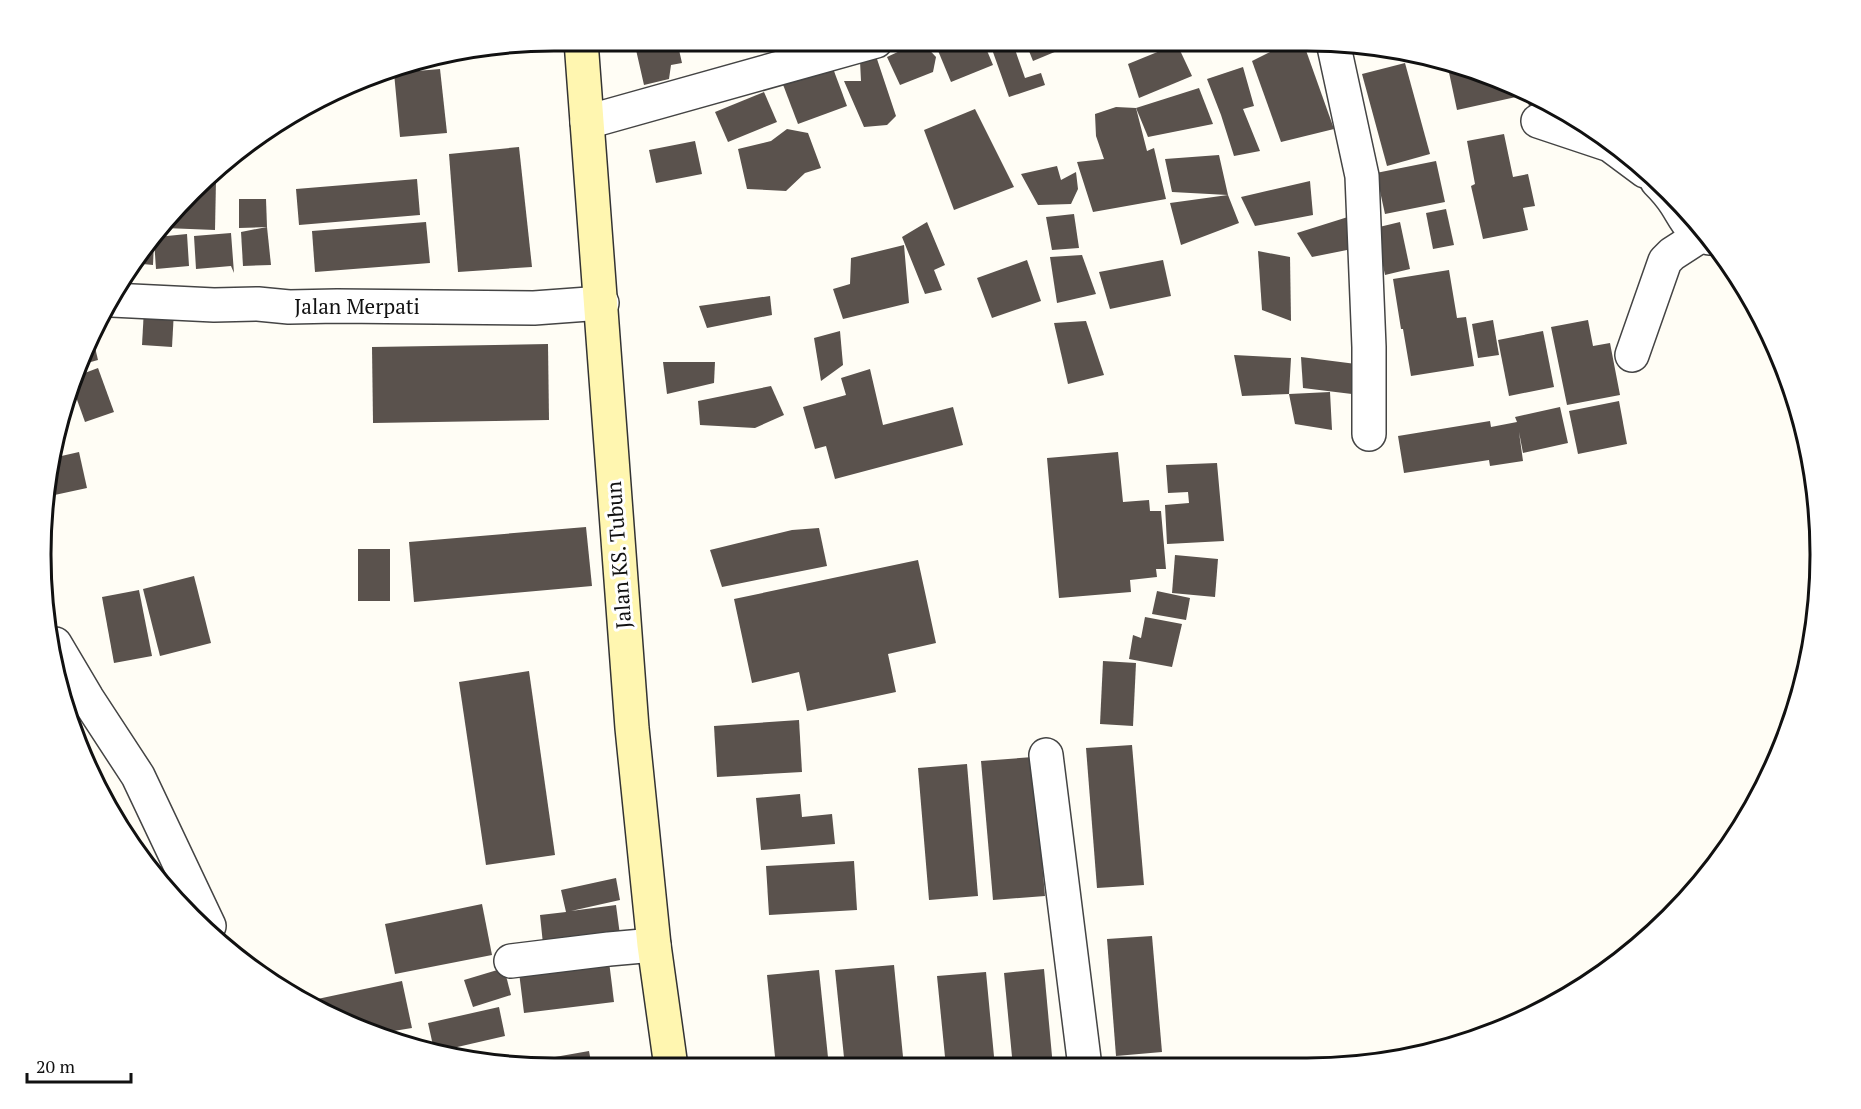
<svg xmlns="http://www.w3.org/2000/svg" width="1861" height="1109" font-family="'PT Serif',serif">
<rect width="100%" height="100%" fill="#fffdf5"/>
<g fill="#5a524d">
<polygon points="634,41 677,41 682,63 671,65 669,79 644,85"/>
<polygon points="921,41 936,57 933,72 900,85 887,57"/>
<polygon points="934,41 983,41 993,65 951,82"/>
<polygon points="989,41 1012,41 1025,78 1041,73 1045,85 1009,97"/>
<polygon points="1025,41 1053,41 1057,51 1033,61"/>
<polygon points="1119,41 1139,41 1140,46 1123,52"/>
<polygon points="1290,42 1303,42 1334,129 1281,142 1252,61"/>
<polygon points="1177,44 1192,76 1139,98 1128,64"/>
<polygon points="876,56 896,116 887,125 864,127 844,81 861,81 860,61"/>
<polygon points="831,63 847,106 798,124 782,82"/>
<polygon points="1405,63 1430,154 1387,166 1362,74"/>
<polygon points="1447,63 1472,68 1514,89 1516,97 1457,110"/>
<polygon points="1243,67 1254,106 1243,109 1260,151 1234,156 1221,115 1207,79"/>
<polygon points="440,69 447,133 400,137 394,73"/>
<polygon points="1199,88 1213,124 1148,137 1136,108"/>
<polygon points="764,92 777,122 728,142 715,112"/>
<polygon points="1527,95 1545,104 1529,107"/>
<polygon points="1116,107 1136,108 1147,151 1154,148 1166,199 1093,212 1077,162 1104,159 1096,136 1095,114"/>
<polygon points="975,109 1014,187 954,210 924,130"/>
<polygon points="787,129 808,133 821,168 805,173 786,191 747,189 738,149 771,141"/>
<polygon points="1504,134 1513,177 1528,174 1535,206 1523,208 1528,230 1483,239 1471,186 1475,184 1467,141"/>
<polygon points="695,141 702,174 656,183 649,150"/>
<polygon points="519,147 532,267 458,272 449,154"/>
<polygon points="1219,155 1228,195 1239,223 1181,245 1170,203 1228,195 1172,192 1165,159"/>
<polygon points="1436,161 1445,202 1385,214 1376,173"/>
<polygon points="1057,166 1061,180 1076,172 1078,189 1071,204 1038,205 1021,174"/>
<polygon points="417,179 420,215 299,225 296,189"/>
<polygon points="211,180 216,180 215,230 165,228"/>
<polygon points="1310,181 1313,215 1255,226 1241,197"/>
<polygon points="239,199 266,199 267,227 239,228"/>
<polygon points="1446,209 1454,245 1433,249 1426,213"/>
<polygon points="1074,214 1079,248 1052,250 1046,217"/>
<polygon points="1351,216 1352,249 1312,257 1297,233"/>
<polygon points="426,222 430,263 315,272 312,231"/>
<polygon points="927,222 945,265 934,270 942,290 925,294 902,237"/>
<polygon points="1400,222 1410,269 1385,275 1375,228"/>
<polygon points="267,227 271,265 243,266 241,232"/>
<polygon points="231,233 234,273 231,266 196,269 194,236"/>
<polygon points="187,234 189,266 156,269 154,240 157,237"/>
<polygon points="154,241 153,265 132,263"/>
<polygon points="904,245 909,303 843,319 833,289 850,284 851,258"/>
<polygon points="1258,251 1290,257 1291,321 1262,310"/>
<polygon points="1082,255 1096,294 1057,303 1050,257"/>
<polygon points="1027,260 1041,301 992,318 977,278"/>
<polygon points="1163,260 1171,296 1110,309 1099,272"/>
<polygon points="1449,270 1457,318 1466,317 1474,366 1411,376 1403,329 1401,329 1393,279"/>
<polygon points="770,296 772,315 707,328 699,306"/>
<polygon points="144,309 174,311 172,347 142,345"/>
<polygon points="1493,320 1499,355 1478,358 1472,324"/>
<polygon points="1588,320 1593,346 1610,343 1620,395 1567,405 1551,327"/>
<polygon points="1086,321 1104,375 1068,384 1054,323"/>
<polygon points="840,331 843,365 821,381 814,338"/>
<polygon points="1543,331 1554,387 1509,396 1498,340"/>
<polygon points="93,339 98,360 80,365"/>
<polygon points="548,344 549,420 373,423 372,347"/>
<polygon points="1234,355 1291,358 1289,394 1330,392 1332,430 1295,424 1289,394 1242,396"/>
<polygon points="1301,357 1356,364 1360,395 1303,388"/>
<polygon points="663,362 715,362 714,383 667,394"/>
<polygon points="98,368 114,412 85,422 71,383 74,377"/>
<polygon points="870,369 883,425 953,407 963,445 835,479 826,446 815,449 803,407 846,395 841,378"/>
<polygon points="771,386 784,415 755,428 700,425 698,401"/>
<polygon points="1619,401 1627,444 1578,454 1569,411"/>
<polygon points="1560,407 1568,443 1523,453 1519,432 1523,461 1490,466 1489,460 1404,473 1398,436 1490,421 1491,427 1517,422 1515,417"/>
<polygon points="79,452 87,488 50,496 57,457"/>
<polygon points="1118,452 1123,502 1149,500 1150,511 1161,511 1166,569 1156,569 1157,577 1130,580 1131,592 1059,598 1047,458"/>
<polygon points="1217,463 1224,541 1167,544 1165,505 1189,503 1188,492 1168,493 1166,465"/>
<polygon points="586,527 592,586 414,602 409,542"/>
<polygon points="819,528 827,566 722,587 710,550 792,530"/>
<rect x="358" y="549" width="32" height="52"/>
<polygon points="1175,555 1218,559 1215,597 1172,593"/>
<polygon points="918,560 936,643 888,654 896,692 807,711 799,672 752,683 734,599"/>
<polygon points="194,576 211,643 160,656 143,589"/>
<polygon points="139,590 152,656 114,663 102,597"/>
<polygon points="1157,591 1190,598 1186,620 1152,614"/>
<polygon points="1145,617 1182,624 1172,667 1129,659 1133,635 1141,638"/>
<polygon points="1103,661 1136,663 1133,726 1100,724"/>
<polygon points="529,671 555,855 486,865 459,682"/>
<polygon points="799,720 802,772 717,777 714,726"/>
<polygon points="1132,745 1144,885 1097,888 1086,748"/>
<polygon points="1033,757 1045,896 993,900 981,761"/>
<polygon points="967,764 978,896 929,900 918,768"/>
<polygon points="800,794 802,817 832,814 835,844 761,850 756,798"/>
<polygon points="854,861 857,910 769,915 766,866"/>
<polygon points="616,878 620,900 571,911 616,905 620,935 543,944 540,915 566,912 561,890"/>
<polygon points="482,904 492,955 395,974 385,924"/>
<polygon points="1152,936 1162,1052 1116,1056 1107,939"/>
<polygon points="608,953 614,1002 524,1013 518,964"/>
<polygon points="894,965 904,1067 845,1067 835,970"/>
<polygon points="504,968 511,995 473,1007 464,980"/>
<polygon points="1044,969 1053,1067 1013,1067 1004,973"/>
<polygon points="819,970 829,1067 776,1067 767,975"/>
<polygon points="986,972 995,1067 946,1067 937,976"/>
<polygon points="402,981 412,1028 375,1034 308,1001"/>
<polygon points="499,1007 505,1036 440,1051 434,1050 428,1023"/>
<polygon points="589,1051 592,1067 539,1067 538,1060"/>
</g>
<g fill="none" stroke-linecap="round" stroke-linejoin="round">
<defs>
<g id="minor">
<polyline points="1333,42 1362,176 1369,347 1369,434"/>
<polyline points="1538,121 1610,145 1645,171"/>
<polyline points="587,122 876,41"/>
<path d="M1657,181C1664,188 1671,196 1676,204C1685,218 1691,234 1709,238"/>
<polyline points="112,300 214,305 258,304 289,307 337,306 534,308 602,303"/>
<polyline points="1632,355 1665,261 1672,254 1700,236"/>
<polyline points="55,644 87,698 138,776 209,926"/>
<polyline points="1046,755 1085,1067"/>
<polyline points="511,961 609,949 654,945"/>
</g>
<polyline id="secondary" points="581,41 632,728 654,945 671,1067"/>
</defs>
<use href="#minor" stroke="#444" stroke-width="36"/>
<use href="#secondary" stroke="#333" stroke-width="36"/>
<use href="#minor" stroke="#fff" stroke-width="33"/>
<use href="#secondary" stroke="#fff6b0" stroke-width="33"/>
</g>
<g text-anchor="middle" stroke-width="6" stroke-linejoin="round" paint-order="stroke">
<g font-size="21" fill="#111" stroke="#fff">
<text x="357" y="314">Jalan Merpati</text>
<text transform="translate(619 555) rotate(-94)" y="7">Jalan KS. Tubun</text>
</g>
</g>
<path d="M0 0H1861V1109H0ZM554 51H1307A503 503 0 0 1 1810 554V555A503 503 0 0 1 1307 1058H554A503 503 0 0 1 51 555V554A503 503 0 0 1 554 51Z" fill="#fff" fill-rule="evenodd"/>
<path fill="none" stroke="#111" stroke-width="3" d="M554 51H1307A503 503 0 0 1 1810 554V555A503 503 0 0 1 1307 1058H554A503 503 0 0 1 51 555V554A503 503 0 0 1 554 51Z"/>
<path d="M27 1073v9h104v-9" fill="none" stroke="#111111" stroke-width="3"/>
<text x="36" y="1073" font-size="18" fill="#111111" stroke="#ffffff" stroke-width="4.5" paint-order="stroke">20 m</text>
</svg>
